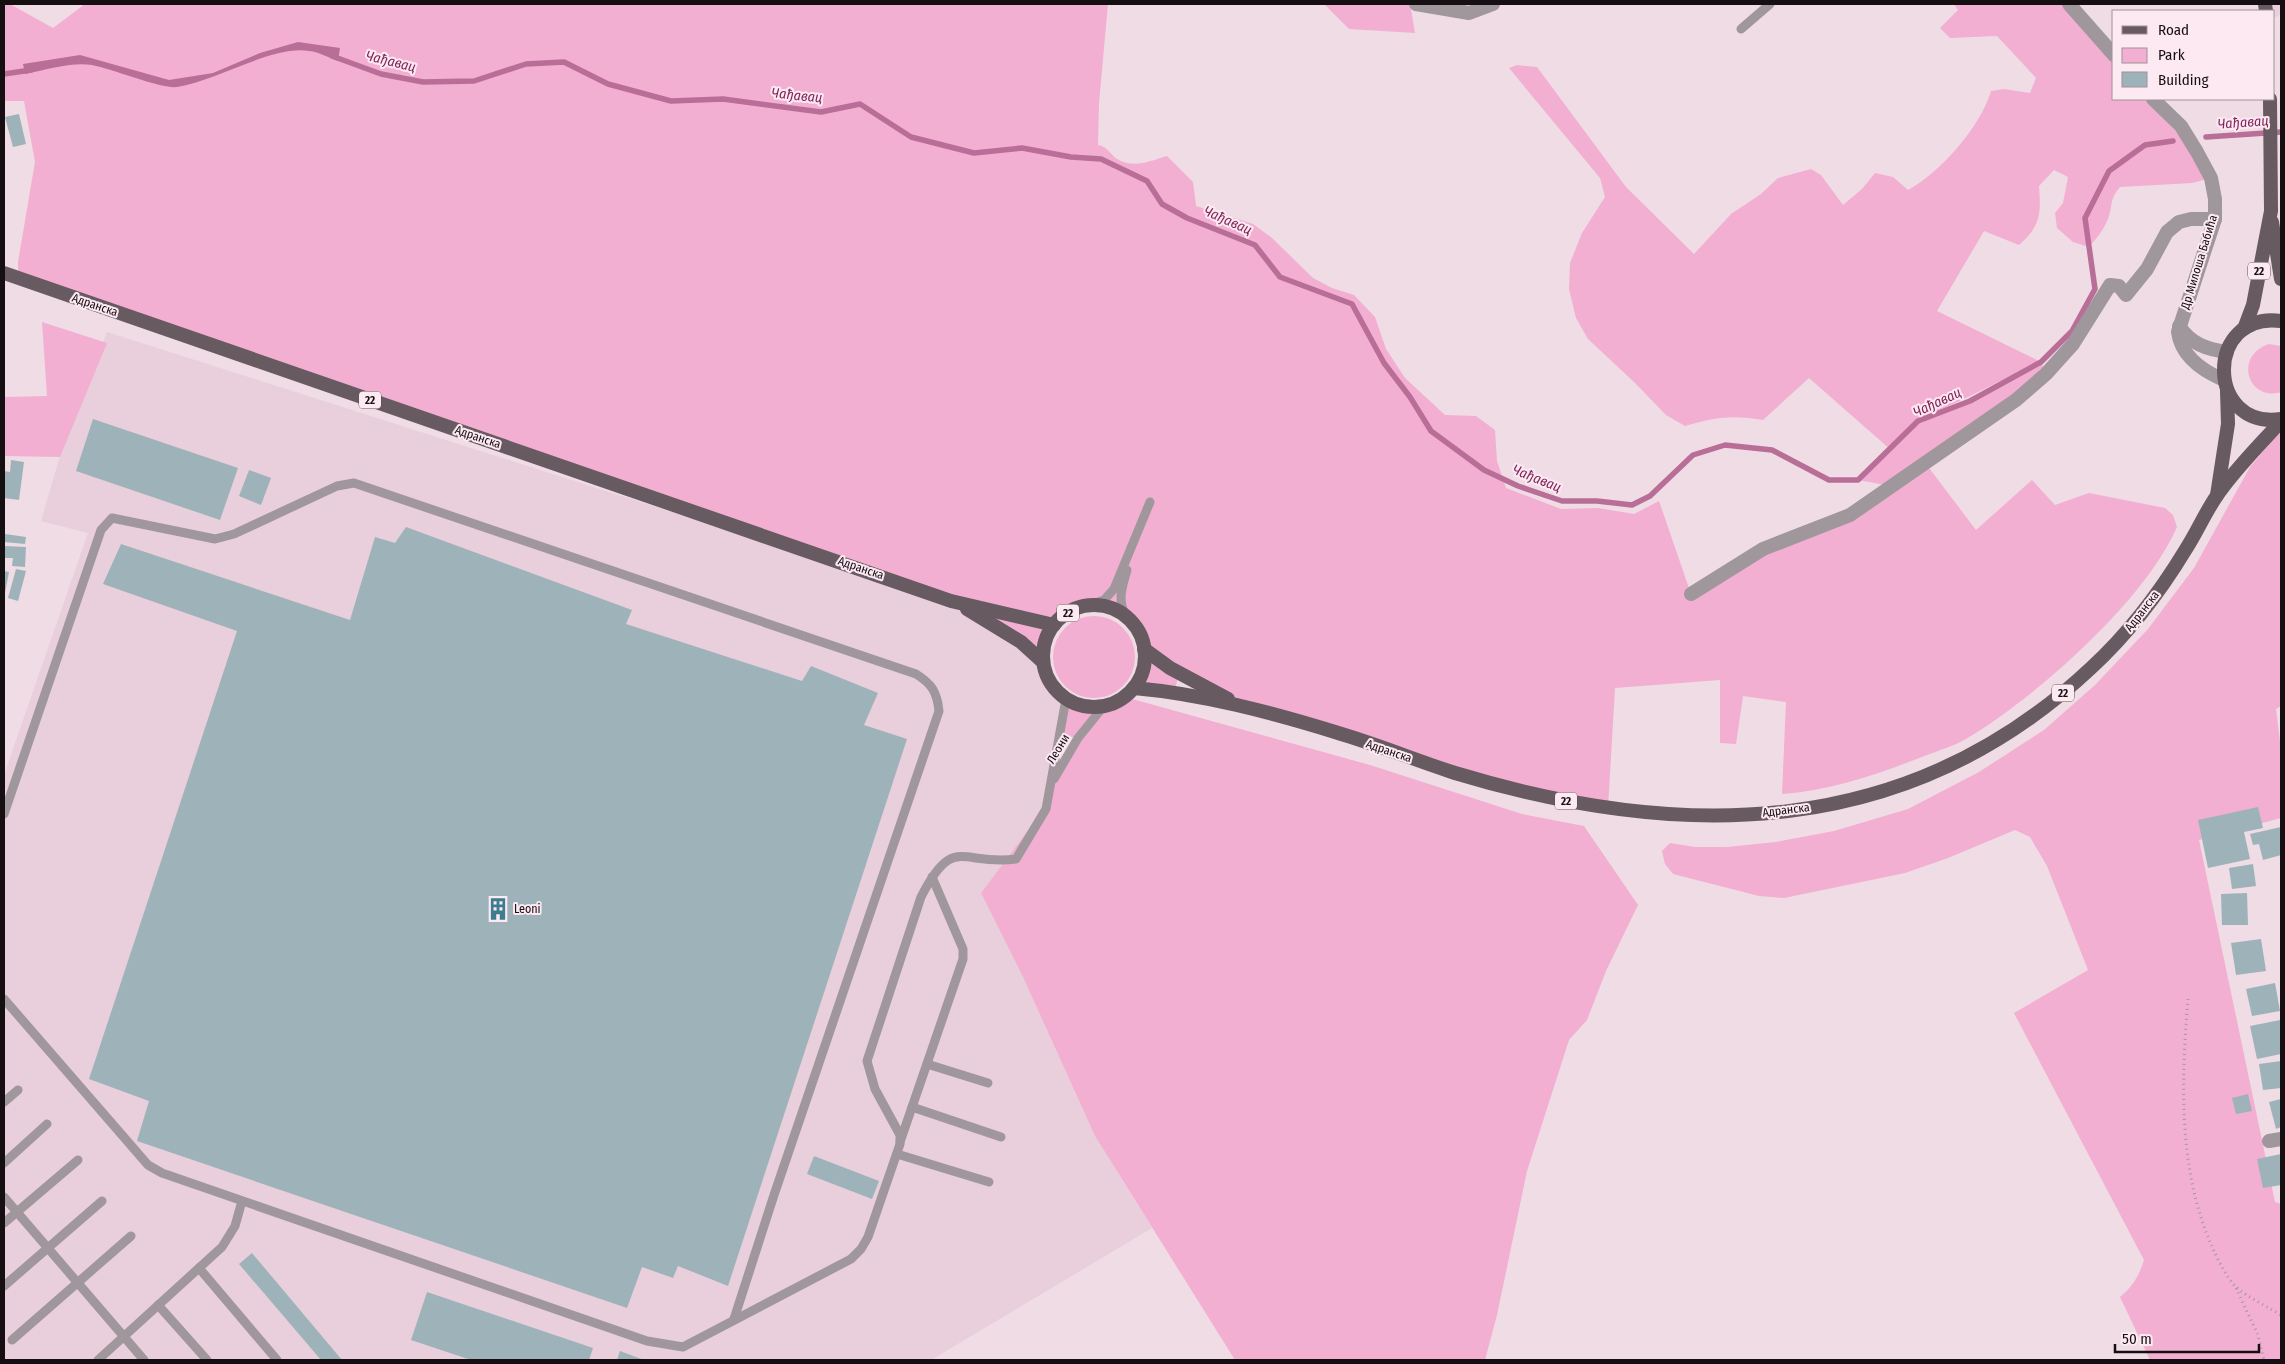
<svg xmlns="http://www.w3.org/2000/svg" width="2285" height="1364" font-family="'Fira Sans Condensed',sans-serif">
<rect width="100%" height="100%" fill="#efdce5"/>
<g fill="#e9cedb">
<polygon points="2265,4 2281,4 2281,14 2274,18 2274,11 2266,11"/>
<polygon points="107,332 951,601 1043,662 1045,673 1053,687 1066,699 1047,805 981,893 1023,977 1095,1136 1152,1228 931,1360 4,1360 4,775 88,533 41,521 60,456"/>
</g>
<g fill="#f2afd2" fill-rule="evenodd">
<path d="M4,4H10L53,28L85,4H1108L1099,103L1098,145C1107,146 1110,154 1117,159C1134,169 1150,161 1167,156L1193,182L1196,206L1253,224L1272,238L1313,278L1332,288L1354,295L1375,317L1386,349L1405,378L1445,415L1476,416L1495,430L1497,461L1506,488L1561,509L1598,508L1634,514L1659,501L1691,594L1891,486L1858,480L1891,450L1809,378L1763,420C1733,415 1715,417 1685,426L1666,415L1635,383L1588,339L1576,318L1569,289L1570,263L1582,233L1605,197L1600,178L1509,68L1517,65L1537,67L1626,187L1694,254L1731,214L1761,194L1778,178L1811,169L1821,175L1843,205L1862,189L1875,173L1893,177L1908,190C1940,173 1981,126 1991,91L2004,89L2030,93L2036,78L1997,36L1950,38L1940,28L1958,10L1954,4H2069L2114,55V99H2153L2211,178L2192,183L2120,187C2110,199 2113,202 2109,216C2105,228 2097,238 2089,247L2073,242L2057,228L2055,213L2063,203L2068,177L2054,170L2039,186C2041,213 2041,226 2019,245L1984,231L1937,311L2041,362L2046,374L1926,464L1976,530L2032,480L2055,505L2089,493L2165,508L2173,515L2177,527C2145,601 2035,698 1966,739C1954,746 1940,750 1927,755C1881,773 1831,791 1782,794L1786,702L1743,696L1736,744L1720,743V680L1615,688L1608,808L1578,803L1242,707L1179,674L1174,692L1134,688C1181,617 1060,562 1043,656L985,619L18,275V262L35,162L24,101H4ZM2028,368L1970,401L1927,417L2027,368Z"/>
<polygon points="1324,4 1410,4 1415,33 1349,29"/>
<polygon points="42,322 107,343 60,457 4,456 4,397 47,396"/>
<path d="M2269,344L2281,346V392C2248,402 2233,356 2269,344Z"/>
<path d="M2281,430V706L2276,709L2281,750V818L2199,840L2275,1202L2281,1204V1360H2150L2120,1297C2133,1286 2139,1276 2144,1260L2014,1013L2088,970L2047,866L2030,837L2015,830L1948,858L1905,873L1784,898L1759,896L1673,874L1665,864L1662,851L1670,843L1695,847H1727L1776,842L1834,831L1908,809L1979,772L2044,730L2095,685L2148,629L2194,568L2250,467Z"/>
<circle cx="1094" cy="657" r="41"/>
<path d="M1125,697L1370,765L1522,814L1584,826L1638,905L1606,971L1587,1020L1569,1040L1527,1171L1497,1315L1485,1360H1235L1095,1136L1023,977L981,893L1047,805L1058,773L1078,738L1060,735L1066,699C1088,709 1104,709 1125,697Z"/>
</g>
<path fill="#b86e96" d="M298,42L340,48L338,61C329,58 319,52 309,51C273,45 216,81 177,87C161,89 113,69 92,65C70,62 47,70 25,74L23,64L80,55L169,80L213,73L260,53Z"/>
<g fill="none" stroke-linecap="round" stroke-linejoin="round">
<g stroke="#b86e96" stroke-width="5.5">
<polyline points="332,56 381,74 423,82 474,81 526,64 564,62 608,84 671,101 723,99 821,112 860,104 911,137 974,153 1022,148 1071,157 1101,159 1147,181 1162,204 1187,218 1255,245 1280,277 1352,304 1384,363 1410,397 1431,431 1484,470 1518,486 1562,501 1597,501 1632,505 1650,496 1693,455 1725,445 1772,450 1829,480 1858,480 1918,421 1970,401 2041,362 2072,331 2095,289 2085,218 2109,171 2145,145 2173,141"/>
<polyline points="4,74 31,70"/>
<polyline points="2206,137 2281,132"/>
</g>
</g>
<g fill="#9eb3b9">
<polygon points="19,114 26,144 13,147 5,117"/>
<polygon points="93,419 238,468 220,520 76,471"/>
<polygon points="11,460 24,462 19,500 4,498 4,471 10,472"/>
<polygon points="249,470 271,478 261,505 239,496"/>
<polygon points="406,527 632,610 626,624 802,681 811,666 878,693 864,725 907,739 728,1286 678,1266 673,1278 642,1267 627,1308 137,1141 149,1101 89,1079 237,631 103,584 121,544 350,620 375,537 395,543"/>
<polygon points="5,534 26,537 25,544 4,542"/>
<polygon points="4,546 26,547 25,567 12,566 13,558 4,558"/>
<polygon points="16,569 26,571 18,601 8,598"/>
<polygon points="4,571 9,572 5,593 4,593"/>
<polygon points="2258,807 2263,828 2244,832 2250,859 2208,868 2198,820"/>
<polygon points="2281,827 2281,855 2263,860 2259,844 2253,845 2250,834"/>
<polygon points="2253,864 2256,886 2232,889 2229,868"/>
<polygon points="2247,893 2248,925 2222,925 2221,894"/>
<polygon points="2261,939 2266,971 2236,975 2231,943"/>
<polygon points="2275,983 2280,1011 2252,1016 2246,989"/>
<polygon points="2280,1020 2281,1054 2257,1059 2250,1026"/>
<polygon points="2281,1061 2281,1088 2263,1090 2259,1064"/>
<polygon points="2248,1094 2252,1111 2236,1114 2232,1098"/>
<polygon points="2281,1099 2281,1127 2276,1129 2269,1102"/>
<polygon points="2281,1154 2281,1185 2263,1188 2257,1159"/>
<polygon points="814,1156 879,1181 872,1199 807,1174"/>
<polygon points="252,1253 342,1360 321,1360 239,1264"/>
<polygon points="427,1292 593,1348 589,1360 471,1360 411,1340"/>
<polygon points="620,1351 644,1360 617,1360"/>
</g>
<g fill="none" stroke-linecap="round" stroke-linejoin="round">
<g stroke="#a5969d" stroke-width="3" stroke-dasharray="1 4" stroke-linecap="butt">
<path d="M2188,999C2181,1082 2178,1174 2214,1251C2219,1262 2227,1278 2236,1287C2249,1298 2266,1306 2281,1315"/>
<polyline points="2236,1288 2258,1335 2264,1360"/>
</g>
<g stroke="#9f979b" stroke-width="9">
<polyline points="1741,29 1770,4"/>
<polyline points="1090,605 1104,600 1114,589 1150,502"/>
<path d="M1126,617C1117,599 1122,588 1127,570"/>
<polyline points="1054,779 1078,738 1103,707"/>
<path d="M4,814L101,530L112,518L215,539L234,534L337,486L354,483L916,674C932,684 937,692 939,711L774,1195L734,1319"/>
<path d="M4,999L148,1165L162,1173L647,1341L683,1347L851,1259L861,1249L868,1237L900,1144V1135L875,1089L867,1061L921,897C954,833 961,866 1016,859L1046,809L1066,699"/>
<polyline points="927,1064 988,1083"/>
<polyline points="4,1102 18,1090"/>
<polyline points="912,1107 1001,1137"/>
<polyline points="900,1142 963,959 963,949 932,877"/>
<polyline points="897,1154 989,1182"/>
<polyline points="4,1163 47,1124"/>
<polyline points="4,1197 144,1360"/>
<polyline points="4,1223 78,1160"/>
<polyline points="199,1268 277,1360"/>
<polyline points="4,1286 102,1201"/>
<polyline points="158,1305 207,1360"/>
<polyline points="12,1340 131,1236"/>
<polyline points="98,1360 222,1247 235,1226 242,1201"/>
</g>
<g stroke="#9f979b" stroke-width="14">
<polyline points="1416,4 1469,13 1493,4"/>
<polyline points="2069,4 2114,55"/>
<path d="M2153,99L2181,126L2197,152L2211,178L2215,199V219L2178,332C2181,356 2203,371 2224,380"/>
<path d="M2179,326C2191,344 2206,349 2227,352"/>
<polyline points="1691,594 1763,549 1850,515 2016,400 2046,374 2073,344 2110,285 2119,286 2126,295 2147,269 2167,232 2179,222 2191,219 2215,219"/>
<polyline points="2269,1141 2281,1139"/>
</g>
<g stroke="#685a61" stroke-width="14">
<polyline points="2265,4 2266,11"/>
<polyline points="2272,222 2281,279"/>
<polyline points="4,273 951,601 1054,625"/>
<path d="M2281,321C2204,311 2206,430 2281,419"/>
<polyline points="2244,329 2253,305 2271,211 2270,99"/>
<polyline points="2217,495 2228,424 2227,391"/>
<circle cx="1094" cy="656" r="51"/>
<polyline points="967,609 1021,642 1043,662"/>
<polyline points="1144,649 1170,668 1228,699"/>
<path d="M1134,688C1202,694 1270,712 1335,732C1376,744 1415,760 1455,773C1683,842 1908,840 2091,668C2128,634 2160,592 2186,549C2197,532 2205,513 2216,497C2234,470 2260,445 2281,421"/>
</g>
</g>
<defs>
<symbol id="building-bare" viewBox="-9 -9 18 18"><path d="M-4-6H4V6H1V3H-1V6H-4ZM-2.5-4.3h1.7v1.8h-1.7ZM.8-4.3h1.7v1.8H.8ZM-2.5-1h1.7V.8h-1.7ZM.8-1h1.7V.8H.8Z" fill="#3c7e8f" stroke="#fde9f2" stroke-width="2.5" paint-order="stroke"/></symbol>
</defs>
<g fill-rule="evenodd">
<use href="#building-bare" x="482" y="893" width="32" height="32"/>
</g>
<g text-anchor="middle" stroke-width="4" stroke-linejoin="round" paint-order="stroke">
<g fill="#fde9f2" stroke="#5b5055" stroke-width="1">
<rect x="2248" y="262.5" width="22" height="17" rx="4"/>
<rect x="359" y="391.5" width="22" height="17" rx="4"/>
<rect x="1057" y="604.5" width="22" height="17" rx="4"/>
<rect x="2052" y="684.5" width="22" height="17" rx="4"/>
<rect x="1555" y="792.5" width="22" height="17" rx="4"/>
</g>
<g font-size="11" font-weight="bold" fill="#150f12">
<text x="2259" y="275">22</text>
<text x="370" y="404">22</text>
<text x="1068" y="617">22</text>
<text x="2063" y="697">22</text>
<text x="1566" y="805">22</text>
</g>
<g font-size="12" fill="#150f12" stroke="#fde9f2">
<text transform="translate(2199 262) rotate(-73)" y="4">Др Милоша Бабића</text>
<text transform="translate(95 305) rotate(19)" y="4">Адранска</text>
<text transform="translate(478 437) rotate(19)" y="4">Адранска</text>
<text transform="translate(861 568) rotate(19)" y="4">Адранска</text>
<text transform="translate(2142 611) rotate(-52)" y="4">Адранска</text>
<text transform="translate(1058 749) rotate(-59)" y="4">Леони</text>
<text transform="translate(1389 751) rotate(19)" y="4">Адранска</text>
<text transform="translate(1786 810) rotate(-7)" y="4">Адранска</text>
</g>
<g font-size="12" fill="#150f12" stroke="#fde9f2" text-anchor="start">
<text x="514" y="913">Leoni</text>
</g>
<g font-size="14" font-style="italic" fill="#7f255c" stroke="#fde9f2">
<text transform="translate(391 61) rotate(14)" y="5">Чађавац</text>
<text transform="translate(797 95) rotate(6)" y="5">Чађавац</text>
<text transform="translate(2243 122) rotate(-4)" y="5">Чађавац</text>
<text transform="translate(1228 220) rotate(24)" y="5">Чађавац</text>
<text transform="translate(1937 402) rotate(-25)" y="5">Чађавац</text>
<text transform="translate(1537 478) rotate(22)" y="5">Чађавац</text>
</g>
</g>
<rect width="2285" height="1364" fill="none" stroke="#150f12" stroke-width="10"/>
<rect x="2112" y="10" width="162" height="90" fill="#fde9f2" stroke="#a09298"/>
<rect x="2122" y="26" width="25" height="8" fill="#685a61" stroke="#a09298"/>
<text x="2158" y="35" font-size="15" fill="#150f12">Road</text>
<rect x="2122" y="48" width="25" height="15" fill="#f2afd2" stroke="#a09298"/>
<text x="2158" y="60" font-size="15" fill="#150f12">Park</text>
<rect x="2122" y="72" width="25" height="15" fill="#9eb3b9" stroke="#a09298"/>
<text x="2158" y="85" font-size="15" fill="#150f12">Building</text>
<path d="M2115 1344v8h144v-8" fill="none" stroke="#150f12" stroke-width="2.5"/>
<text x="2122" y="1344" font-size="15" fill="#150f12" stroke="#fde9f2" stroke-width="4" paint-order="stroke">50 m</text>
</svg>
